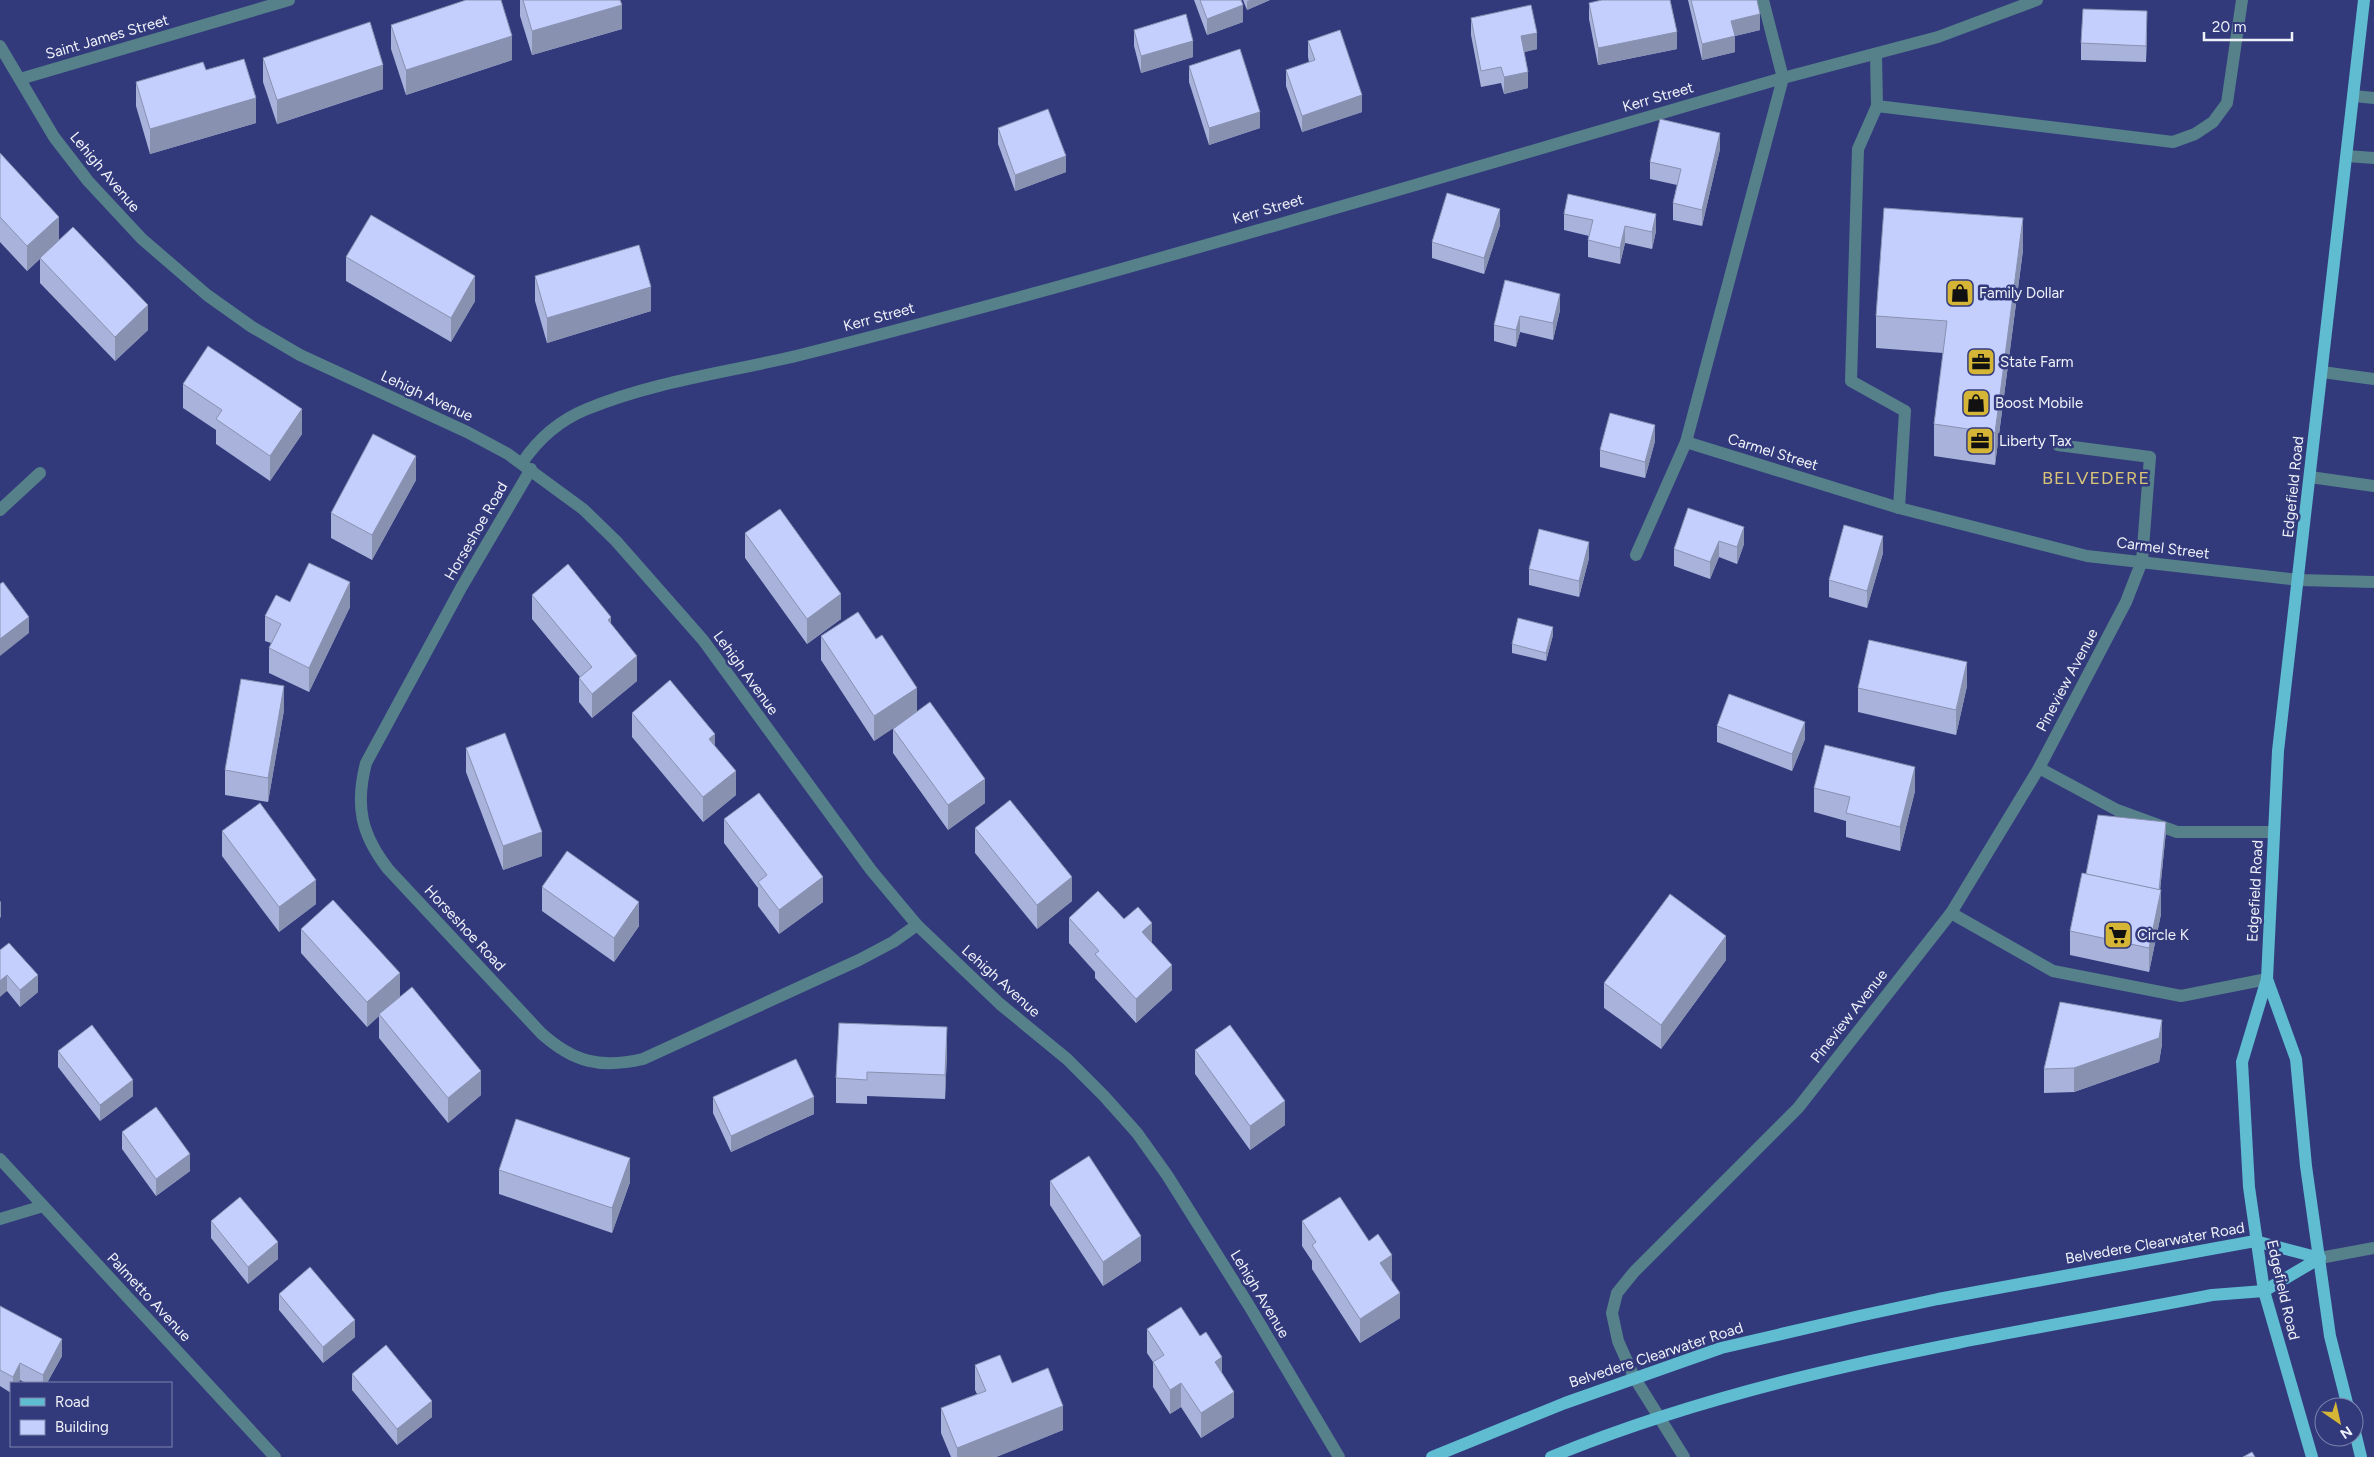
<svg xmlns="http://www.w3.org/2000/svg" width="2374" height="1457" font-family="Figtree,sans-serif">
<rect width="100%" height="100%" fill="#323a7b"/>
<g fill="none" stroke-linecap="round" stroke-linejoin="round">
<g stroke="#56808a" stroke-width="12">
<polyline points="0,46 54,137 88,181 142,239 207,295 252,327 300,355 467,432 508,454 583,509 616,541 703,640 871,870 917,925 1000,1004 1067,1059 1104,1096 1137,1133 1167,1175 1248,1304 1339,1457"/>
<polyline points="1876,55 1877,106 2173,142 2195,134 2213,122 2227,103 2242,0"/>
<polyline points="20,79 289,0"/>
<polyline points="2354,96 2374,98"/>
<polyline points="1877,106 1858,149 1851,381 1905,411 1899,508"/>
<polyline points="2347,156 2374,158"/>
<polyline points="2322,372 2374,379"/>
<polyline points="1686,442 1899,508 2087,556 2299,580 2374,582"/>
<path d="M522,463C538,439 560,420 587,409C655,381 730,372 800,355C872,337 943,318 1013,299C1271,229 1526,152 1783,78L1938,37L2037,0"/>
<path d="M531,469L461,588L366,763C355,806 361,834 388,869L541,1033C573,1062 600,1069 643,1059L859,960L893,942L917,925"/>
<polyline points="2310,477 2374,486"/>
<polyline points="0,510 40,473"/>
<polyline points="1636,555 1686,442 1783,78 1763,0"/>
<polyline points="2039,768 2117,810 2177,832 2274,832"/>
<polyline points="1951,913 2053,971 2181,996 2267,979"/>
<polyline points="0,1159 275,1457"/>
<polyline points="0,1219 43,1206"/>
<polyline points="2320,1258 2374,1248"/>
<polyline points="1684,1457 1634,1377 1618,1341 1612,1313 1617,1293 1634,1272 1798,1108 1951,913 2039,768 2126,602 2142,561 2150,457 2058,445"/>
</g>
<g stroke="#5fbcd1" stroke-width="12">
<polyline points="2267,979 2296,1059 2306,1166 2330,1336 2348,1407"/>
<polyline points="2354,1428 2361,1457"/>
<polyline points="1432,1457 1565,1403 1721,1348 1859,1316 1938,1299 2255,1241 2320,1258"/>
<path d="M1551,1457C1762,1370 1990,1338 2212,1295L2264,1291L2320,1258"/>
<polyline points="2312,1457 2264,1291 2249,1187 2242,1062 2267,979 2278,751 2364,0"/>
</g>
</g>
<g fill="#a9b2da">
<polygon points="520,0 620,0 622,29 532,55 520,16"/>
<polygon points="1194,0 1241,0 1243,22 1207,35"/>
<polygon points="1243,0 1270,0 1247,10"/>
<polygon points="1688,0 1757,0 1760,30 1735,36 1735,52 1702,60"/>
<polygon points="1589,3 1677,49 1598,65 1589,19"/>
<polygon points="1471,18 1537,49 1524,52 1528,88 1504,94 1501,83 1481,87 1471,35"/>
<polygon points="391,25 512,60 406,95 391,49"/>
<polygon points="2147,28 2146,62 2081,60 2081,43"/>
<polygon points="1134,30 1193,57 1141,73 1134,46"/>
<polygon points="1308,41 1362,112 1302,132 1286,86 1286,70 1309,62 1308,57"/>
<polygon points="263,58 383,89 277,124 263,82"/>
<polygon points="1189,66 1260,128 1209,145 1189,82"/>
<polygon points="136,82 256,123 150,154 136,106"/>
<polygon points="998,128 1066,172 1015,191 998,144"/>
<polygon points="1720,149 1702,226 1673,220 1673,203 1677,185 1650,179 1650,162"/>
<polygon points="0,153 59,240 148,330 115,361 40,283 40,258 41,258 27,271 0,242"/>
<polygon points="1564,214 1656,231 1652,249 1625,243 1620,264 1588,257 1588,240 1589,236 1564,230"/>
<polygon points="1500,225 1484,274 1432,258 1432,242"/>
<polygon points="2023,250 1995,465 1934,456 1934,424 1943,353 1876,348 1876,316"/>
<polygon points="346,257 475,301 451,342 346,281"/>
<polygon points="535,276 651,311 547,343 535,301"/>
<polygon points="1560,294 1560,310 1553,340 1520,332 1516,347 1494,341 1494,325"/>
<polygon points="183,384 302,434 270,481 216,444 216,430 183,408"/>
<polygon points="1655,441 1645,478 1600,467 1600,450"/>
<polygon points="416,480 372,560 331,538 331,513"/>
<polygon points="1688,508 1744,544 1737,564 1719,557 1710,579 1674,566 1674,549"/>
<polygon points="745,533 841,619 807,644 745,558"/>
<polygon points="1883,553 1867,608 1829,597 1829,580"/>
<polygon points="1589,558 1579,597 1529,585 1529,569"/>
<polygon points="532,595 611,625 637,681 592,718 579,702 579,678 580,677 532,619"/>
<polygon points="290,602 350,607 309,692 269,673 269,648 271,643 265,641 265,616"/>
<polygon points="1553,635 1546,661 1512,653 1512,644"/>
<polygon points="821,636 917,712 985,803 948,830 893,753 893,729 900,723 874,741 821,660"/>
<polygon points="1967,686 1956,735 1858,712 1858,688"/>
<polygon points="284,710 268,802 225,795 225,770"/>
<polygon points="632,713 736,795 703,822 632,737"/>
<polygon points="1717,726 1805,739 1792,771 1717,742"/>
<polygon points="466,748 542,856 503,870 466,772"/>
<polygon points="1814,788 1915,791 1900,851 1846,837 1846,821 1814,812"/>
<polygon points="724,819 823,902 779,934 758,906 758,888 724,843"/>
<polygon points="975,828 1072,901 1037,929 975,853"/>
<polygon points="222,831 316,904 279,932 222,856"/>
<polygon points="2166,831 2160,890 2161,914 2149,972 2070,955 2070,931"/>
<polygon points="542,887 639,926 614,962 542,911"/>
<polygon points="1069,918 1124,919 1152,943 1172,990 1136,1023 1095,978 1095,972 1069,943"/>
<polygon points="301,929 400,997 481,1095 448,1123 379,1038 379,1016 367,1027 301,953"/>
<polygon points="0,950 38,992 20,1007 7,991"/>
<polygon points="1726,960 1661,1049 1604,1008 1604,983"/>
<polygon points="2162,1044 2159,1062 2074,1092 2044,1093 2044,1069"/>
<polygon points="1195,1050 1285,1125 1250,1150 1195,1074"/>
<polygon points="58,1051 133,1096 100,1121 58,1067"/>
<polygon points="947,1052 945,1099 867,1096 867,1104 836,1103 836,1078"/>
<polygon points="713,1097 814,1114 731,1152 713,1113"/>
<polygon points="122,1132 190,1171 156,1196 122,1149"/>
<polygon points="499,1170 630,1182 612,1233 499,1194"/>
<polygon points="1050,1181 1141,1261 1103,1286 1050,1205"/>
<polygon points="211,1221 278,1259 248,1284 211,1238"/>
<polygon points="1302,1221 1392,1279 1391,1280 1400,1318 1360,1343 1312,1269 1312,1261 1302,1246"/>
<polygon points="279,1294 355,1337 323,1363 279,1310"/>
<polygon points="0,1306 62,1356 47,1383 26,1383 20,1380 18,1383 11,1383 11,1393 0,1386"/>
<polygon points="1147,1329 1222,1373 1234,1417 1201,1438 1181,1407 1170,1414 1153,1387 1153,1362 1147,1353"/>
<polygon points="975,1365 1012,1383 1063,1430 996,1457 951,1457 941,1433 941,1408 977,1394 975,1390"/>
<polygon points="352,1374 432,1417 397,1445 352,1390"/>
</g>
<g fill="#8991b1">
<polygon points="1250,0 1270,0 1247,10 1247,1"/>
<polygon points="622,5 622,29 532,55 532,31"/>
<polygon points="1243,5 1243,22 1207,35 1207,19"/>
<polygon points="2147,11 2147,28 2146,62 2146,46"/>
<polygon points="1760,14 1760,30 1735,36 1735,52 1702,60 1702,44 1731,21"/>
<polygon points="1677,32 1677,49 1598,65 1598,48"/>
<polygon points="1537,33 1537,49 1521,53 1521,36"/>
<polygon points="512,36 512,60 406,95 406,70"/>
<polygon points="1193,41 1193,57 1141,73 1141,56"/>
<polygon points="383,65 383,89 277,124 277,100"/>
<polygon points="1528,72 1528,88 1504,94 1504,77"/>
<polygon points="1362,95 1362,112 1302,132 1302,116"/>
<polygon points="256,98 256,123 150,154 150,129"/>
<polygon points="1260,112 1260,128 1209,145 1209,128"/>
<polygon points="1720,133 1720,149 1702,226 1702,210"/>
<polygon points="1066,156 1066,172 1015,191 1015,175"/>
<polygon points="1500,209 1500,225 1484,274 1484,258"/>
<polygon points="1656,214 1656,231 1652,249 1652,232"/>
<polygon points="59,217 59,241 27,271 27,246"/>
<polygon points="2023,218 2023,250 1995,465 1995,433"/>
<polygon points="1625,226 1625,243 1620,264 1620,248"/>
<polygon points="475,276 475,301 451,342 451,318"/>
<polygon points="651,287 651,311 547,343 547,318"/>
<polygon points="1560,294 1560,310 1553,340 1553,323"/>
<polygon points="148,305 148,330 115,361 115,337"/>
<polygon points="1520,316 1520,332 1516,347 1516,330"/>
<polygon points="302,409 302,434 270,481 270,456"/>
<polygon points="1655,425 1655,441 1645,478 1645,462"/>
<polygon points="416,456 416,480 372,560 372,535"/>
<polygon points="1744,527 1744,544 1737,564 1737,547"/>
<polygon points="1883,536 1883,553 1867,608 1867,591"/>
<polygon points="1719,541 1719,557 1710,579 1710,562"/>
<polygon points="1589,542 1589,558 1579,597 1579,581"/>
<polygon points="350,582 350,607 309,692 309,668"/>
<polygon points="841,594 841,619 807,644 807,619"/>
<polygon points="29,617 29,633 0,656 0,639"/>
<polygon points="611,617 611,642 608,620"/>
<polygon points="1553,627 1553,635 1546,661 1546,653"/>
<polygon points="637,656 637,681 592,718 592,694"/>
<polygon points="1967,662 1967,686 1956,735 1956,710"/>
<polygon points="284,686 284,710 268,802 268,778"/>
<polygon points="917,688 917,713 874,741 874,716"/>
<polygon points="1805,722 1805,739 1792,771 1792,754"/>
<polygon points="715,734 715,758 709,739"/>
<polygon points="1915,767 1915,791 1900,851 1900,827"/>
<polygon points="736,771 736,795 703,822 703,797"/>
<polygon points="985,779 985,803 948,830 948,805"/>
<polygon points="2166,822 2166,831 2159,901 2161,890 2161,914 2149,972 2149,948 2158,899"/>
<polygon points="542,832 542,856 503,870 503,846"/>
<polygon points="823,877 823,902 779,934 779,910"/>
<polygon points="1072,877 1072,901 1037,929 1037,905"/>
<polygon points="316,880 316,904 279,932 279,907"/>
<polygon points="1,901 1,917 0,918 0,902"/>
<polygon points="639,902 639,926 614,962 614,938"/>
<polygon points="1152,923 1152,947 1142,932"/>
<polygon points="1726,936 1726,960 1661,1049 1661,1025"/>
<polygon points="1172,965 1172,990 1136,1023 1136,999"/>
<polygon points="400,973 400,998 379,1014 379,1016 367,1027 367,1002"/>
<polygon points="7,975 7,991 0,997 0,981"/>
<polygon points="38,975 38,992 20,1007 20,990"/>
<polygon points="2162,1020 2162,1044 2159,1062 2074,1092 2074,1068"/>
<polygon points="947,1027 947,1052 945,1099 945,1075"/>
<polygon points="481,1071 481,1095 448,1123 448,1098"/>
<polygon points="133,1080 133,1096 100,1121 100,1105"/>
<polygon points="814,1097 814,1114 731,1152 731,1136"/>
<polygon points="1285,1101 1285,1125 1250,1150 1250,1126"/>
<polygon points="190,1154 190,1171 156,1196 156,1179"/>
<polygon points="630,1158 630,1182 612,1233 612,1208"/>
<polygon points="1141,1236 1141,1261 1103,1286 1103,1262"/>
<polygon points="278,1242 278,1259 248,1284 248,1267"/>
<polygon points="1392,1255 1392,1279 1380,1287 1380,1263"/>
<polygon points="1400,1293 1400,1318 1360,1343 1360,1319"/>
<polygon points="355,1320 355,1337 323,1363 323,1347"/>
<polygon points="62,1339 62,1356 47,1383 43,1383 43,1375"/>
<polygon points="1222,1357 1222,1381 1215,1362"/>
<polygon points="20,1363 20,1380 18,1383 13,1383 13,1377"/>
<polygon points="1181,1383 1181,1407 1170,1414 1170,1390"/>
<polygon points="1234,1392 1234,1417 1201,1438 1201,1413"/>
<polygon points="432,1401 432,1417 397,1445 397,1429"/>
<polygon points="1063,1406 1063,1430 996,1457 957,1457 957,1448"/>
</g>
<g fill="#c4cffd" stroke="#8991b1">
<polygon points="466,0 501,0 512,36 406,70 391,25"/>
<polygon points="523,0 620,0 622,5 532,31"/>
<polygon points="1200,0 1241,0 1243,5 1207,19"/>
<polygon points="1602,0 1670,0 1677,32 1598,48 1589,3"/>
<polygon points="1691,0 1757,0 1760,14 1731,21 1735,36 1702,44"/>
<polygon points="1531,5 1537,33 1521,36 1528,72 1504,77 1501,67 1481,71 1471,18"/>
<polygon points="2083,9 2147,11 2146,46 2081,43"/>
<polygon points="1186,14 1193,41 1141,56 1134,30"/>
<polygon points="370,22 383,65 277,100 263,58"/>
<polygon points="1340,30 1362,95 1302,116 1286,70 1315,60 1308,41"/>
<polygon points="1240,49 1260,112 1209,128 1189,66"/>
<polygon points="244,59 256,98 150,129 136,82 203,62 206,70"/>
<polygon points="1048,109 1066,156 1015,175 998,128"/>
<polygon points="1660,119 1720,133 1702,210 1673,203 1681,169 1650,162"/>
<polygon points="0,153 59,217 27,246 0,217"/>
<polygon points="1447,193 1500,209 1484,258 1432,242"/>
<polygon points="1568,194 1656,214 1652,232 1625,226 1620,248 1588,240 1593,220 1564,214"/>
<polygon points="1884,208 2023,218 1995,433 1934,424 1947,321 1876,316"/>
<polygon points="371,215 475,276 451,318 346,257"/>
<polygon points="73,227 148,305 115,337 40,258"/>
<polygon points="639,245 651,287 547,318 535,276"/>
<polygon points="1505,280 1560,294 1553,323 1520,316 1516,330 1494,325"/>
<polygon points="208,346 302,409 270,456 216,419 222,410 183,384"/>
<polygon points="1610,413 1655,425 1645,462 1600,450"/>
<polygon points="373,434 416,456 372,535 331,513"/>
<polygon points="1688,508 1744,527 1737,547 1719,541 1710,562 1674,549"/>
<polygon points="780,509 841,594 807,619 745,533"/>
<polygon points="1844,525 1883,536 1867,591 1829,580"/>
<polygon points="1539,529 1589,542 1579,581 1529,569"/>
<polygon points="309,563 350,582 309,668 269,648 281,624 265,616 276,595 290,602"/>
<polygon points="568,564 611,617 608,620 637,656 592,694 579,678 592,667 532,595"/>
<polygon points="3,582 29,617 0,639 0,584"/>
<polygon points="858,612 876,639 882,635 917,688 874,716 821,636"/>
<polygon points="1518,618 1553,627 1546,653 1512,644"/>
<polygon points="1869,640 1967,662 1956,710 1858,688"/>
<polygon points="241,679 284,686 268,778 225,770"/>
<polygon points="670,680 715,734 709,739 736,771 703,797 632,713"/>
<polygon points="1729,694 1805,722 1792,754 1717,726"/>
<polygon points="930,702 985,779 948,805 893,729"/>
<polygon points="505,733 542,832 503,846 466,748"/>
<polygon points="1825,745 1915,767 1900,827 1846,813 1850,797 1814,788"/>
<polygon points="759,793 823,877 779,910 758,882 767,875 724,819"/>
<polygon points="1010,800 1072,877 1037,905 975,828"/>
<polygon points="260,803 316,880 279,907 222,831"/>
<polygon points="2098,815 2166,822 2159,890 2086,874"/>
<polygon points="567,851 639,902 614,938 542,887"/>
<polygon points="2082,873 2161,890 2149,948 2070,931"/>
<polygon points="1098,891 1124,919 1138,907 1152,923 1142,932 1172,965 1136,999 1095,954 1099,951 1069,918"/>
<polygon points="1670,894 1726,936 1661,1025 1604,983"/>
<polygon points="333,900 400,973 367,1002 301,929"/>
<polygon points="9,943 38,975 20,990 7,975 0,981 0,950"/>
<polygon points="412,987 481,1071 448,1098 379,1014"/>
<polygon points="2060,1002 2162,1020 2159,1038 2074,1068 2044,1069"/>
<polygon points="839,1023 947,1027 945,1075 867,1072 867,1080 836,1078"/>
<polygon points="92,1025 133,1080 100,1105 58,1051"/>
<polygon points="1230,1025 1285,1101 1250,1126 1195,1050"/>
<polygon points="796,1059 814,1097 731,1136 713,1097"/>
<polygon points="156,1107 190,1154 156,1179 122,1132"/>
<polygon points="516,1119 630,1158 612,1208 499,1170"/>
<polygon points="1089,1156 1141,1236 1103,1262 1050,1181"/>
<polygon points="240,1197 278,1242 248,1267 211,1221"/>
<polygon points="1340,1197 1369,1241 1378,1234 1392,1255 1380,1263 1400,1293 1360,1319 1312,1245 1316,1242 1302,1221"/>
<polygon points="310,1267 355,1320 323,1347 279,1294"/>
<polygon points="0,1306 62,1339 43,1375 20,1363 13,1377 0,1370"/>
<polygon points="1181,1307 1200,1336 1206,1332 1222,1357 1215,1362 1234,1392 1201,1413 1181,1383 1170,1390 1153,1362 1164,1355 1147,1329"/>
<polygon points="386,1345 432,1401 397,1429 352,1374"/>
<polygon points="1000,1355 1012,1383 1048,1368 1063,1406 957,1448 941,1408 986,1391 975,1365"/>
<polygon points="2252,1452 2255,1457 2243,1457"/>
</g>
<defs>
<symbol id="shop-square" viewBox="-11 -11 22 22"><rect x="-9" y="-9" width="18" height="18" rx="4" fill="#d5b535" stroke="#323a7b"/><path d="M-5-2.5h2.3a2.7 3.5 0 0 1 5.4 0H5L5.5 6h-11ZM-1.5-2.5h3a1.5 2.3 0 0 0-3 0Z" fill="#111"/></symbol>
<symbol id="office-square" viewBox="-11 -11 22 22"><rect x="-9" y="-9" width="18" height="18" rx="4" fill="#d5b535" stroke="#323a7b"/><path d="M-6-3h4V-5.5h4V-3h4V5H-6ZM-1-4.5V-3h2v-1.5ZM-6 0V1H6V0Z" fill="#111"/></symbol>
<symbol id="supermarket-square" viewBox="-11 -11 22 22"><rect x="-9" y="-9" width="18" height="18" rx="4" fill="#d5b535" stroke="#323a7b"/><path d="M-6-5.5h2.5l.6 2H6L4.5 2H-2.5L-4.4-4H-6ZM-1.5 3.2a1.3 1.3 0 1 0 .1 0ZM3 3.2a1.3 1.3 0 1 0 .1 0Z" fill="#111"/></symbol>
</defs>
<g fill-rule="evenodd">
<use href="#shop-square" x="1944" y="277" width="32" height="32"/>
<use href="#office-square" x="1965" y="346" width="32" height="32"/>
<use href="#shop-square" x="1960" y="387" width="32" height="32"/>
<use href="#office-square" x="1964" y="425" width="32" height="32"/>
<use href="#supermarket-square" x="2102" y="919" width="32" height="32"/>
</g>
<g text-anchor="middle" stroke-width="5" stroke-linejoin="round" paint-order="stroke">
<g font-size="15" fill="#eff1f9" stroke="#323a7b">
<text transform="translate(107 37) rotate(-16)" y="5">Saint James Street</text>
<text transform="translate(1658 97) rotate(-16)" y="5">Kerr Street</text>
<text transform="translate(105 172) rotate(50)" y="5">Lehigh Avenue</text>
<text transform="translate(1268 209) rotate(-16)" y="5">Kerr Street</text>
<text transform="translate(879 317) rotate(-15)" y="5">Kerr Street</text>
<text transform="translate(427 396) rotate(25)" y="5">Lehigh Avenue</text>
<text transform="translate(1773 452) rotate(17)" y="5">Carmel Street</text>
<text transform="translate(2293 487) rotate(-84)" y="5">Edgefield Road</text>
<text transform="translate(476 531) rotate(-60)" y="5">Horseshoe Road</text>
<text transform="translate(2163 548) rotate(7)" y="5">Carmel Street</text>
<text transform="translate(746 673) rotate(54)" y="5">Lehigh Avenue</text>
<text transform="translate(2067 680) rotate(-62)" y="5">Pineview Avenue</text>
<text transform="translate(2255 891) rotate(-87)" y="5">Edgefield Road</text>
<text transform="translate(465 928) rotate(47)" y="5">Horseshoe Road</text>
<text transform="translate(1001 981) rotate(42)" y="5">Lehigh Avenue</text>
<text transform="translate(1849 1016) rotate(-52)" y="5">Pineview Avenue</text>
<text transform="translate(2155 1243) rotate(-10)" y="5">Belvedere Clearwater Road</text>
<text transform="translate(2283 1290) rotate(77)" y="5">Edgefield Road</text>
<text transform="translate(1260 1294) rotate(59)" y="5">Lehigh Avenue</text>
<text transform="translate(149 1297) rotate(47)" y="5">Palmetto Avenue</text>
<text transform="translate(1656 1355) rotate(-18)" y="5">Belvedere Clearwater Road</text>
</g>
<g font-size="15" fill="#eff1f9" stroke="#323a7b" text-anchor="start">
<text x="1979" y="298">Family Dollar</text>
<text x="2000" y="367">State Farm</text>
<text x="1995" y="408">Boost Mobile</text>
<text x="1999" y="446">Liberty Tax</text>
<text x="2137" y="940">Circle K</text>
</g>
<g font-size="18" letter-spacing="1" fill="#d9c477" stroke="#323a7b">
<text x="2096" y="484">BELVEDERE</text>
</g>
</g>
<rect x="10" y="1382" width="162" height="65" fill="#323a7b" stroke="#7e83ad"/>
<rect x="20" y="1398" width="25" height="8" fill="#5fbcd1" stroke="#7e83ad"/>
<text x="55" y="1407" font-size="15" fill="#eff1f9">Road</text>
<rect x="20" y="1420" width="25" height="15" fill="#c4cffd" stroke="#7e83ad"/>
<text x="55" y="1432" font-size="15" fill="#eff1f9">Building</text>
<g transform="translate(2339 1422) rotate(146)"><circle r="24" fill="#323a7b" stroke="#7e83ad"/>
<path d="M0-4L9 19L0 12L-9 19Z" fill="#d5b535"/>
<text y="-8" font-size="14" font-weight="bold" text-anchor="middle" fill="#eff1f9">N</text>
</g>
<path d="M2204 32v8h88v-8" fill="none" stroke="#eff1f9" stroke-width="2.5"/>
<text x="2212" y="32" font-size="15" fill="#eff1f9" stroke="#323a7b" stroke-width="4" paint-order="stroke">20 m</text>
</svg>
